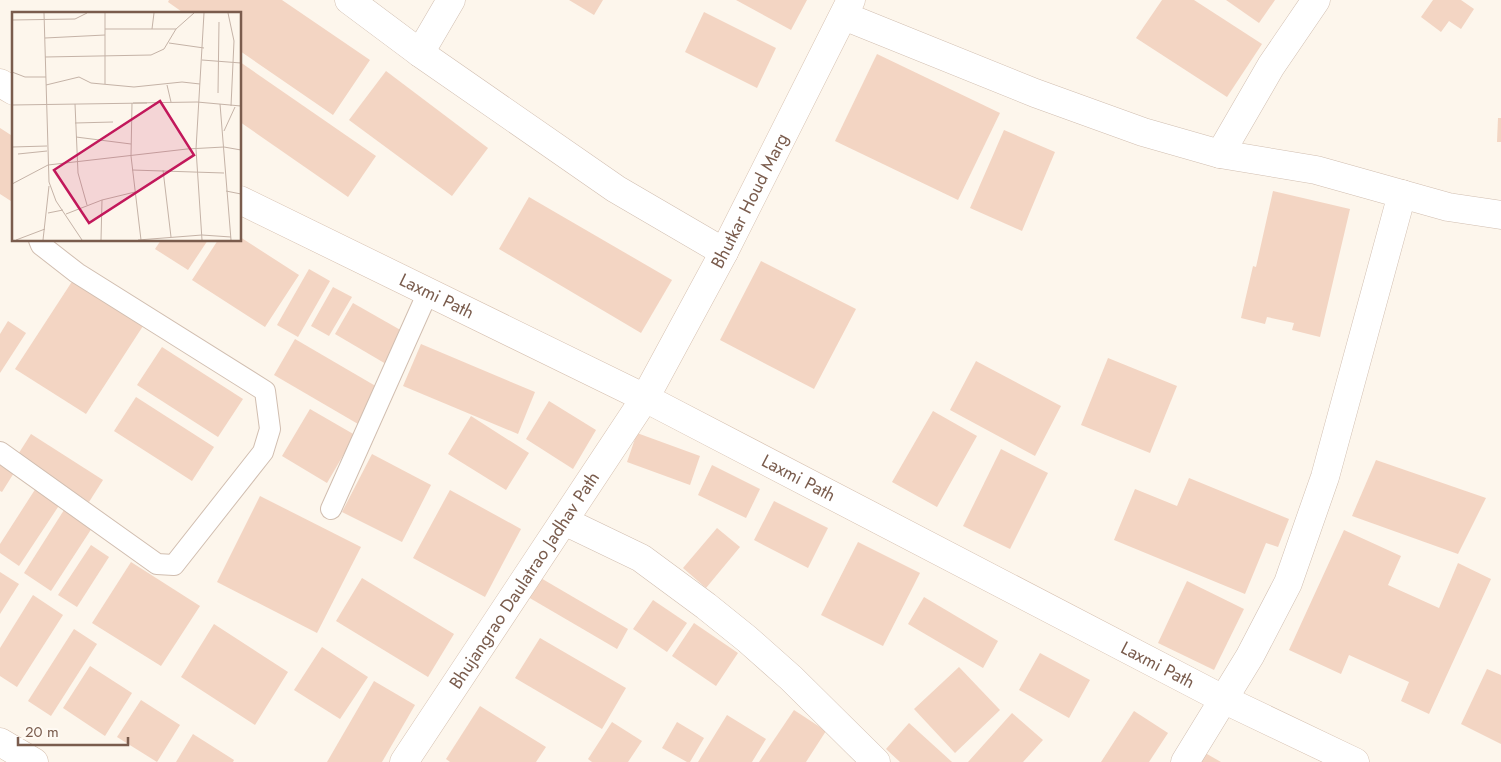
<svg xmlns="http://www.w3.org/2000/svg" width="1501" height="762" font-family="Jost,sans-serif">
<rect width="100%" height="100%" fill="#fdf6ec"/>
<g fill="#f3d5c3">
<polygon points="169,0 282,0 370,60 333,115 240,51 240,14 185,14 168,2"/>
<polygon points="569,0 603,0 594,15"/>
<polygon points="736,0 807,0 791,30"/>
<polygon points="1162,0 1194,0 1262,44 1227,97 1136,38"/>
<polygon points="1226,0 1275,0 1259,23"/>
<polygon points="1433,0 1461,0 1474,9 1461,29 1449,21 1441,32 1421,17"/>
<polygon points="704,12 776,48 757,88 685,52"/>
<polygon points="877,54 1000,113 958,200 835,141"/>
<polygon points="240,62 376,156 348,197 240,122"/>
<polygon points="386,71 488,148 452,196 349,120"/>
<polygon points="1498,118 1501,118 1501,142 1497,142"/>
<polygon points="0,128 14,137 14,203 0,194"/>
<polygon points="1004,130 1055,152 1022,231 970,208"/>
<polygon points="1273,191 1350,209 1320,337 1292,330 1294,323 1267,317 1265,324 1241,318 1253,266 1256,267"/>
<polygon points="529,197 672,280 641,333 499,249"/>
<polygon points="240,237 299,275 265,327 192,280 218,240 240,240"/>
<polygon points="161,240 208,240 188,270 155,249"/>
<polygon points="761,261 856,309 814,389 720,340"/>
<polygon points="309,269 330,281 298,337 277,325"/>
<polygon points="73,280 143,326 86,414 15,369"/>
<polygon points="333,287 352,297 329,336 311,326"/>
<polygon points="353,303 404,332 386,364 335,334"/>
<polygon points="8,321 26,333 0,373 0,334"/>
<polygon points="295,339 379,388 358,424 274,375"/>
<polygon points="421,344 535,392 518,434 403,386"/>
<polygon points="162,347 243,399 218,437 137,385"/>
<polygon points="1108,358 1177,386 1150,453 1081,425"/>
<polygon points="976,361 1061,406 1035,456 950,410"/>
<polygon points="136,397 214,447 192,481 114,431"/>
<polygon points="549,401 596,430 573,469 526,439"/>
<polygon points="310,409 355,435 327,483 282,456"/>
<polygon points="933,411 977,436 937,507 892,482"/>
<polygon points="471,416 529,453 506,490 448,454"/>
<polygon points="637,433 700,456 690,485 627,462"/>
<polygon points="31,434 103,480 89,502 17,456"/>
<polygon points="1001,449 1048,473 1010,549 963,526"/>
<polygon points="372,454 431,485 402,542 342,512"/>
<polygon points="0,457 17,468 2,492 0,491"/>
<polygon points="1376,460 1486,498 1458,554 1352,516"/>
<polygon points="712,465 760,489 746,518 698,495"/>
<polygon points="1189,478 1289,519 1278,547 1266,543 1245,594 1114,540 1135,489 1177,506"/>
<polygon points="36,488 60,504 19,566 0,553 0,544"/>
<polygon points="450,490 521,529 485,597 413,558"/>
<polygon points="260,496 361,547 317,633 217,582"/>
<polygon points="774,501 828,528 808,568 754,540"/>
<polygon points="64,510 92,528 51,591 24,573"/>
<polygon points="717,528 740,547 706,588 683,568"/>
<polygon points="1344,530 1401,556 1388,585 1439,608 1458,563 1491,579 1429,714 1401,701 1409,682 1349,655 1341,674 1289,650"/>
<polygon points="858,542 920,573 883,646 821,615"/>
<polygon points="91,545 109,557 77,607 58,595"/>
<polygon points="131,562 200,606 161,666 92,623"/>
<polygon points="0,572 19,584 0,614"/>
<polygon points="539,577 628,629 617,649 528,597"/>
<polygon points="362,578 454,634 428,677 336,621"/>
<polygon points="1187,581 1244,609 1214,670 1158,643"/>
<polygon points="33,595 63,615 17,687 0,676 0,648"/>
<polygon points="924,597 998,641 983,668 908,624"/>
<polygon points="653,600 687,623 667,652 633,629"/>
<polygon points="694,623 738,653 716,686 672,656"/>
<polygon points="214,624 288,672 255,725 181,677"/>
<polygon points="74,629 97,644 51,716 28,701"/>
<polygon points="540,638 626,688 602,729 515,678"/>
<polygon points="322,647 368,677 340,719 294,690"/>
<polygon points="1040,653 1090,680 1069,718 1019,690"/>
<polygon points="90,666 132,693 105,736 63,708"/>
<polygon points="959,667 1000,710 955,753 914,709"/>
<polygon points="1487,669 1501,675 1501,744 1461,724"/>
<polygon points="374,681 415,705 382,762 327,762"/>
<polygon points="141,700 180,725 157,762 117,737"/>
<polygon points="480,706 546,747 536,762 450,762 446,759"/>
<polygon points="794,710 826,731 806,762 759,762"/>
<polygon points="1134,711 1168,733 1149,762 1101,762"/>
<polygon points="1012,713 1043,740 1023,762 968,762"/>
<polygon points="727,715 766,739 752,762 698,762"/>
<polygon points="612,722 642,741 628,762 592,762 588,759"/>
<polygon points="677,722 704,738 690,762 687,762 662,748"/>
<polygon points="909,723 952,762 900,762 886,749"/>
<polygon points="193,734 234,760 233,762 176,762"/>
<polygon points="1200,750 1221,762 1193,762"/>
</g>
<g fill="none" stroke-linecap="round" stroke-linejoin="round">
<defs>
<g id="lane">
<polyline points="0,452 157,564 174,565 263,452 270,429 265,391 77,273 41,245 39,240"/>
<polyline points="331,509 428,292"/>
</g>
<g id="street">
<polyline points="349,0 420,53 616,189 724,252"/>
<polyline points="844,16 1035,93 1143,132 1220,154 1316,170 1448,207 1501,215"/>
<polyline points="420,53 451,0"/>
<polyline points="1220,154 1271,66 1316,0"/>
<polyline points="564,521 641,558 706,606 747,639 791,678 876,762"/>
<polyline points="1185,762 1250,656 1288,583 1325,477 1402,194"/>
</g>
<g id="secondary">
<polyline points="0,83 14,91"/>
<path id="s1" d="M240,200L645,398L1223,699L1355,762"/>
<polyline points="0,742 34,762"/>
<path id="s2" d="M404,762L645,398L724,252L851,0"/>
</g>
</defs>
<use href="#lane" stroke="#d1beb0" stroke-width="22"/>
<use href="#street" stroke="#d1beb0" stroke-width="29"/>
<use href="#secondary" stroke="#d6c0b0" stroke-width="29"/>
<use href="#lane" stroke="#fff" stroke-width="20"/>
<use href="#street" stroke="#fff" stroke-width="28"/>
<use href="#secondary" stroke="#fff" stroke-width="28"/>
</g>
<g text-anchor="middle" stroke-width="4" stroke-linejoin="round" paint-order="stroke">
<g font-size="18" fill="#7a5c4d" stroke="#fffaf3">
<text dy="6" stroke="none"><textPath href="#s2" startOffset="660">Bhutkar Houd Marg</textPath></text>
<text dy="6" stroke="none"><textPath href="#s1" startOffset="219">Laxmi Path</textPath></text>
<text dy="6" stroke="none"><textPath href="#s1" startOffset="624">Laxmi Path</textPath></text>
<text dy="6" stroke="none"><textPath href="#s2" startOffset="218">Bhujangrao Daulatrao Jadhav Path</textPath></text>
<text dy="6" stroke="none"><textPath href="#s1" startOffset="1029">Laxmi Path</textPath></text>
</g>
</g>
<g transform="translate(12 12)">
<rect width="229" height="229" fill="#fdf6ec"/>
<path fill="none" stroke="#c5b3a7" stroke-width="1" d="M32,1L37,170L44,189L70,228M93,1V72M216,1L222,29L219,94M0,8L63,7L75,1M93,17H164L182,1M140,17L142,1M33,26L93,23M157,31L192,36M33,45L139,43L152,37L164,17M190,48L229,51M0,60L13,65H34M34,73L67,65L79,71L122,75L170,70L188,72M155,73L159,90M206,81L207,10M120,91L119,144L129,228M121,91L185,90L229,94M63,92L66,161L75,193M208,92L219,228M0,93L135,91M63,111L101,110M212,119L223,95M64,125L119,132M0,135L35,134M6,142L35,139M120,158L212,161M151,158L159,225M0,172L36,153L175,137L212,135L229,138M214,179L229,182M36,201L51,198M54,202L90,188L123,180M4,228L33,217M31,228L37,174M89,228L90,188M126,228L190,223L219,225M190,228L184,137L192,1"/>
<path fill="#c2185b" fill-opacity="0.15" stroke="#c2185b" stroke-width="2.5" d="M148,89L182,143L77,211L42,158Z"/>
<rect width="229" height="229" fill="none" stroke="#7a5c4d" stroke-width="2.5"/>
</g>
<path d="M18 737v8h110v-8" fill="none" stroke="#7a5c4d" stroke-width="2.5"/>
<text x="25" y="737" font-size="15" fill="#7a5c4d" stroke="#fffaf3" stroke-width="4" paint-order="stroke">20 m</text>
</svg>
